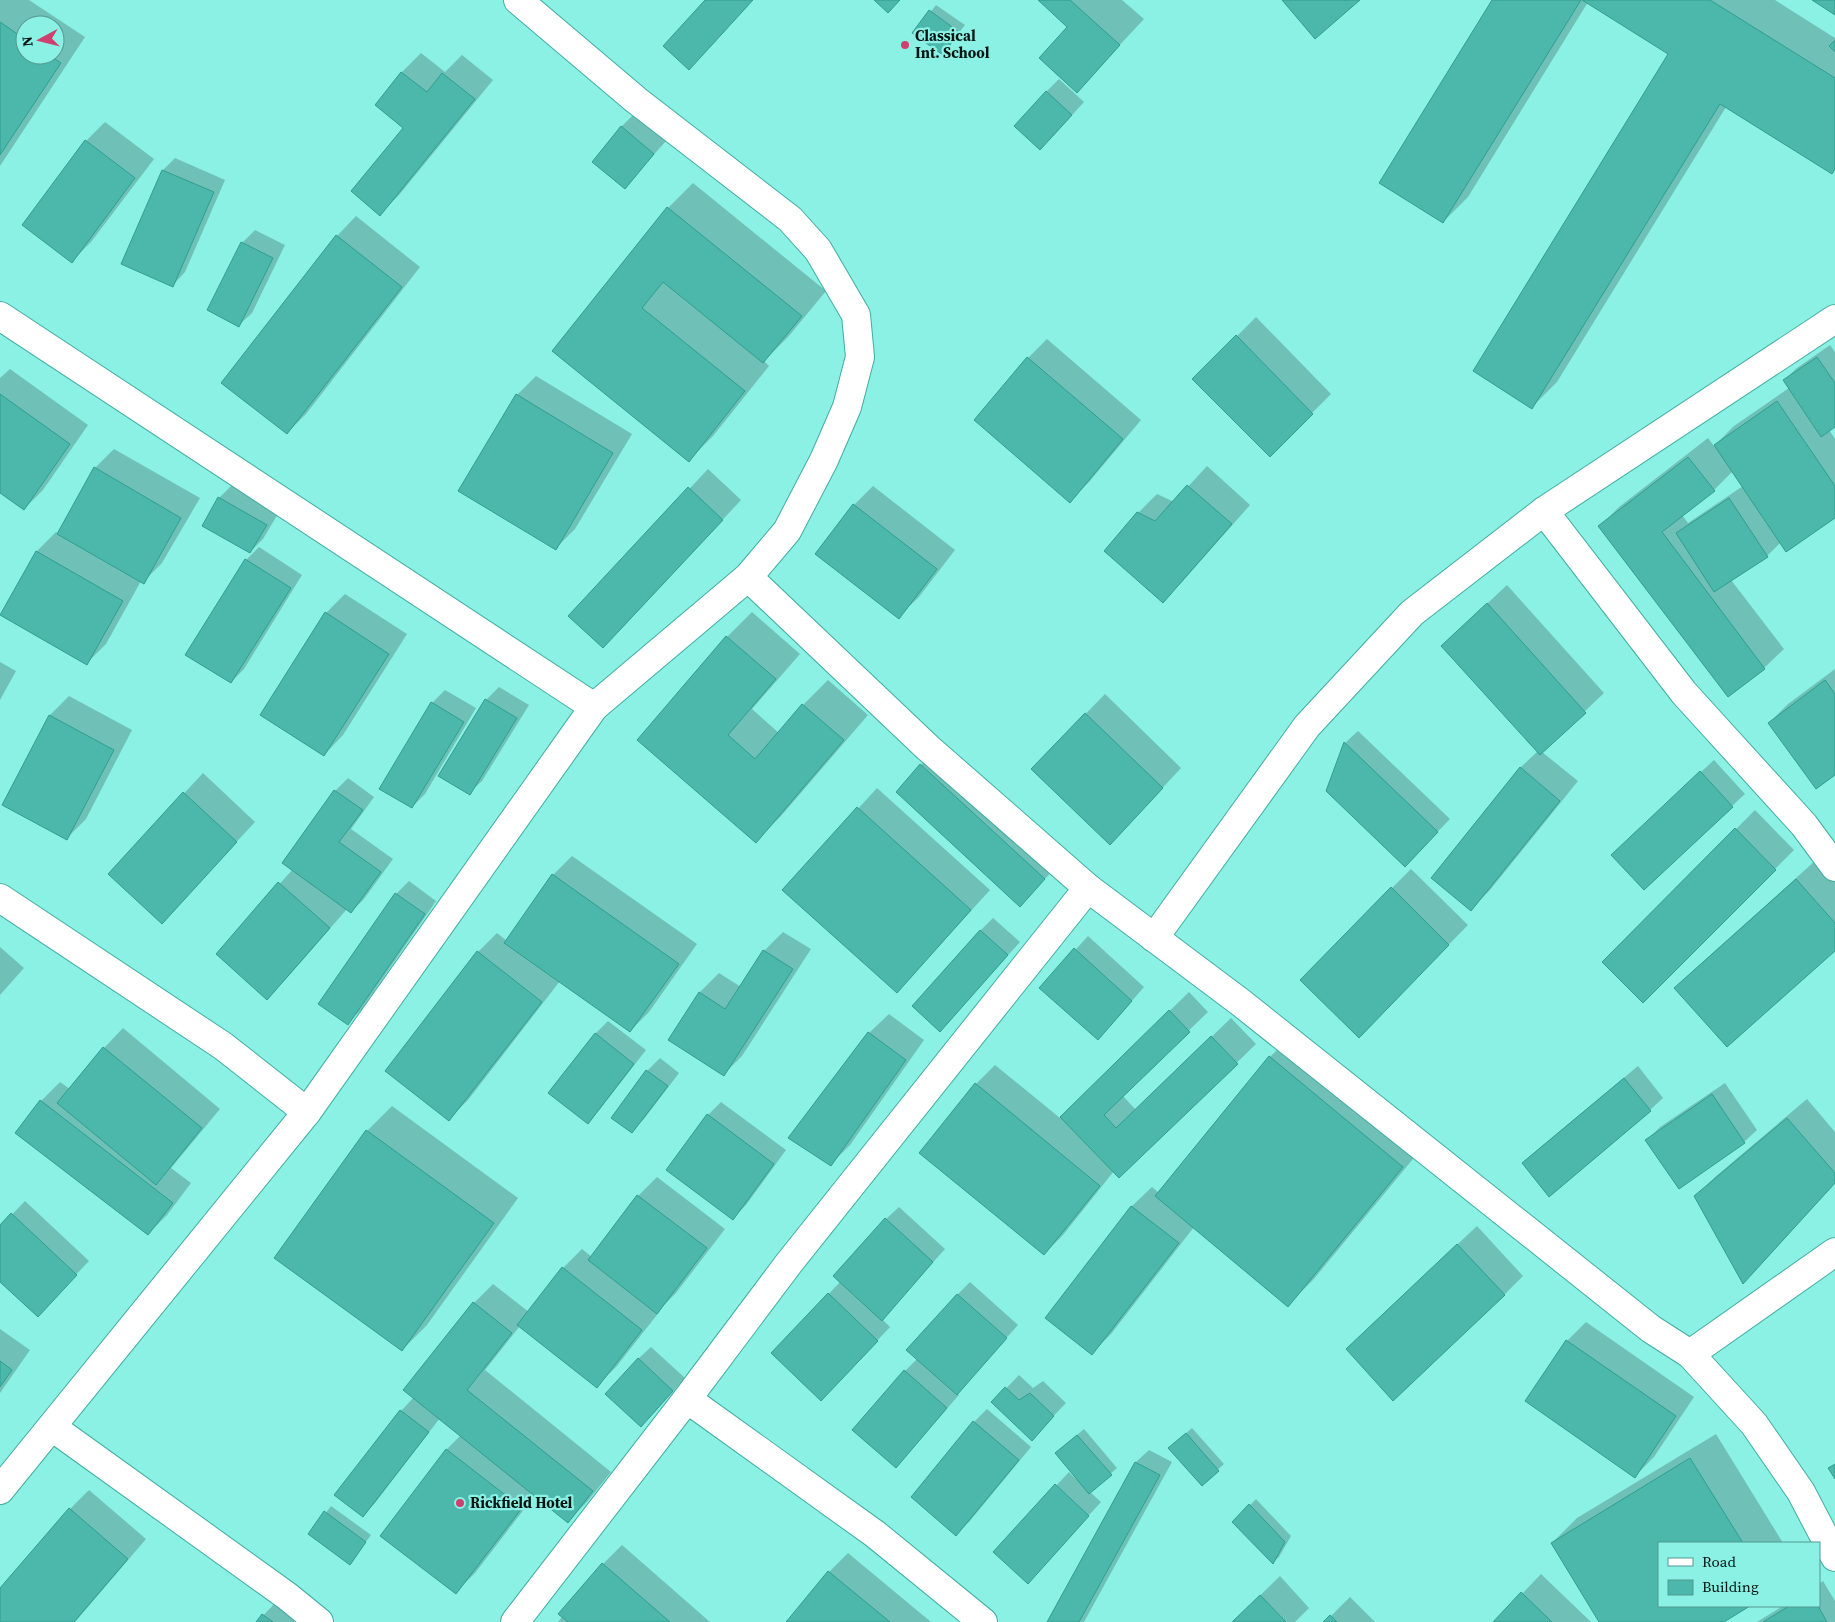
<svg xmlns="http://www.w3.org/2000/svg" width="1835" height="1622" font-family="'Source Serif 4',serif">
<rect width="100%" height="100%" fill="#8bf1e4"/>
<g fill="#0003" fill-rule="evenodd">
<path d="M0,0H29L85,37L0,166ZM25,25H55V55H25Z"/>
<polygon points="1039,0 1122,0 1144,19 1077,91 1069,27"/>
<polygon points="1494,0 1775,0 1835,38 1835,170 1832,173 1726,107 1557,382 1532,407 1670,54 1588,2 1468,197 1443,222"/>
<polygon points="936,5 965,25 943,53 914,33"/>
<polygon points="421,53 445,72 462,55 493,80 399,195 380,214 404,127 377,105 402,72"/>
<polygon points="1059,79 1084,102 1053,136 1046,92"/>
<polygon points="634,114 666,141 624,188 621,127"/>
<polygon points="105,122 154,159 91,242 72,261 86,141"/>
<polygon points="175,158 225,180 185,272 173,285 123,263 163,170"/>
<polygon points="693,183 826,291 788,337 764,361 769,366 713,436 688,461 554,351 668,208"/>
<polygon points="356,216 420,267 306,414 287,433 223,382 337,236"/>
<polygon points="255,230 285,245 252,313 239,325 242,243"/>
<polygon points="1256,317 1331,394 1270,455 1194,379"/>
<polygon points="1047,339 1141,420 1089,482 1070,501 975,420 1028,358"/>
<path d="M1830,345L1835,352V425L1829,430L1835,439V517L1781,542L1767,556L1731,580L1784,649L1764,668L1728,695L1600,526L1619,507L1708,438L1714,446L1734,426L1789,388L1784,380L1797,368ZM1733,471L1743,486L1688,523L1682,515L1714,490Z"/>
<polygon points="10,369 88,425 43,490 24,509 0,492 0,378"/>
<polygon points="536,376 632,434 575,529 556,548 517,395"/>
<polygon points="114,449 200,498 162,563 143,582 141,581 106,644 87,663 1,614 37,551 56,532 58,534 95,468"/>
<polygon points="1207,466 1250,505 1182,582 1162,601 1138,513 1157,494 1174,502"/>
<polygon points="708,469 741,500 622,628 570,616"/>
<polygon points="232,485 279,512 263,539 250,552 219,498"/>
<polygon points="873,486 955,550 918,598 898,617 854,505"/>
<polygon points="259,547 302,575 244,669 231,682 246,560"/>
<polygon points="1507,585 1604,693 1542,752 1578,781 1490,890 1471,909 1520,768 1538,751 1442,646"/>
<polygon points="345,594 407,634 343,735 324,755 326,613"/>
<polygon points="752,612 800,654 752,709 779,733 803,705 828,680 868,715 781,816 756,841 639,740 727,637"/>
<polygon points="0,662 16,671 0,700"/>
<polygon points="1835,669 1835,773 1769,723 1788,704"/>
<polygon points="499,687 529,705 482,781 469,793 486,700"/>
<polygon points="445,690 476,708 425,794 412,807 432,703"/>
<polygon points="1105,694 1181,768 1129,824 1032,769"/>
<polygon points="69,696 132,730 86,819 67,838 3,805 50,715"/>
<polygon points="1358,731 1450,819 1418,852 1328,791 1345,743"/>
<polygon points="940,746 1063,860 1020,905 921,765"/>
<polygon points="1714,760 1745,794 1732,806 1625,842"/>
<polygon points="203,773 255,822 162,922 109,874"/>
<polygon points="348,778 374,797 351,829 393,859 364,899 351,912 347,909 286,979 267,998 217,954 293,869 284,862 335,791"/>
<polygon points="877,788 990,890 897,992 784,890"/>
<polygon points="1755,810 1794,850 1643,1002 1604,962"/>
<polygon points="572,856 697,944 649,1012 630,1031 560,981 468,1100 449,1119 478,952 497,933 507,941 553,875"/>
<polygon points="1816,860 1835,882 1835,949 1676,988 1695,969"/>
<polygon points="1411,869 1468,925 1378,1017 1392,888"/>
<polygon points="409,881 436,901 361,1010 348,1023 396,894"/>
<polygon points="993,918 1020,942 940,1030 980,931"/>
<polygon points="783,932 811,949 742,1056 723,1075 670,1039 700,992 719,973 741,987 764,951"/>
<polygon points="1088,936 1144,987 1110,1026 1041,988"/>
<polygon points="0,947 24,968 0,995"/>
<polygon points="1189,992 1208,1012 1122,1095 1136,1110 1231,1018 1256,1044 1119,1177 1114,1171 1063,1235 1044,1254 976,1084 995,1065 1060,1118"/>
<polygon points="889,1014 924,1040 850,1145 831,1164 869,1033"/>
<polygon points="608,1021 646,1050 600,1109 588,1122 595,1034"/>
<polygon points="123,1028 220,1109 171,1168 191,1183 167,1215 148,1234 41,1101 60,1082 70,1089 104,1048"/>
<polygon points="1295,1032 1427,1142 1313,1280 1288,1305 1194,1227 1111,1334 1092,1353 1046,1318 1132,1206 1152,1187 1159,1193 1270,1057"/>
<polygon points="660,1058 679,1073 644,1119 632,1131 647,1071"/>
<polygon points="1638,1066 1663,1098 1650,1110 1523,1163 1536,1151"/>
<polygon points="1725,1083 1757,1130 1744,1142 1647,1140 1660,1127"/>
<polygon points="1807,1099 1835,1132 1835,1183 1762,1263 1696,1196 1715,1177"/>
<polygon points="721,1102 786,1150 746,1205 733,1218 668,1170 708,1115"/>
<polygon points="392,1106 518,1198 427,1325 402,1350 367,1131"/>
<polygon points="657,1177 725,1229 676,1293 659,1310 660,1311 616,1367 597,1386 520,1326 485,1370 611,1472 587,1502 568,1521 535,1495 475,1573 456,1592 446,1450 461,1435 440,1418 375,1503 362,1516 336,1495 401,1411 414,1397 405,1390 474,1303 493,1284 529,1312 563,1268 582,1249 592,1257 638,1196"/>
<polygon points="25,1201 89,1261 50,1302 0,1280 0,1227"/>
<polygon points="899,1207 945,1249 882,1319 890,1327 834,1387 773,1353 840,1282 886,1219"/>
<polygon points="1477,1226 1523,1276 1504,1295 1366,1330"/>
<polygon points="970,1282 1018,1325 957,1393 959,1395 896,1466 905,1371 917,1359 957,1295"/>
<polygon points="1586,1322 1694,1397 1654,1457 1635,1476 1567,1341"/>
<polygon points="0,1329 30,1350 0,1393"/>
<polygon points="651,1347 685,1378 654,1413 638,1359"/>
<polygon points="1019,1375 1033,1388 1043,1381 1066,1403 1044,1426 993,1402"/>
<polygon points="987,1409 1031,1447 969,1522 956,1534 912,1497 974,1422"/>
<polygon points="1192,1428 1224,1464 1202,1484 1176,1442"/>
<polygon points="1084,1429 1117,1468 1090,1492 1101,1502 1040,1569 994,1552 1069,1472 1076,1479 1077,1477 1063,1447"/>
<polygon points="1716,1434 1783,1543 1659,1543 1659,1606 1748,1606 1722,1622 1600,1622 1552,1543 1577,1518"/>
<polygon points="1149,1450 1172,1462 1084,1622 1048,1622 1136,1462"/>
<polygon points="89,1490 146,1539 75,1622 0,1622 0,1590 70,1509"/>
<polygon points="1256,1499 1291,1536 1279,1557 1273,1562 1234,1522"/>
<polygon points="331,1506 371,1535 350,1563 310,1534"/>
<polygon points="622,1545 710,1622 558,1622 603,1564"/>
<polygon points="848,1553 931,1622 788,1622 829,1572"/>
<polygon points="1541,1574 1591,1622 1495,1622"/>
<polygon points="1280,1576 1309,1608 1295,1622 1233,1622"/>
<polygon points="1823,1581 1835,1601 1835,1622 1757,1622 1783,1606 1819,1606 1819,1584"/>
<polygon points="1350,1597 1375,1622 1325,1622"/>
<polygon points="276,1602 302,1622 257,1622"/>
</g>
<g fill="#4cb7ab" stroke="#309e92">
<polygon points="705,0 753,0 689,70 663,46"/>
<polygon points="874,0 900,0 888,13"/>
<polygon points="1038,0 1070,0 1120,45 1077,93 1039,58 1067,27"/>
<polygon points="1282,0 1360,0 1315,39"/>
<polygon points="1492,0 1581,0 1443,223 1379,183"/>
<polygon points="1582,0 1710,0 1835,78 1835,169 1832,174 1720,104 1532,409 1473,371 1668,54"/>
<polygon points="1812,0 1835,0 1835,15"/>
<polygon points="929,10 959,32 943,55 912,33"/>
<polygon points="0,22 25,39 25,55 49,55 61,63 0,155"/>
<polygon points="1835,40 1835,52 1829,46"/>
<polygon points="401,72 427,92 442,73 475,99 380,216 351,191 403,128 375,105"/>
<polygon points="1046,91 1072,115 1040,150 1014,126"/>
<polygon points="621,126 654,154 625,189 592,162"/>
<polygon points="85,140 135,178 72,263 22,225"/>
<polygon points="162,170 214,192 173,287 121,264"/>
<polygon points="667,207 802,316 763,363 663,282 642,308 745,391 689,462 552,351"/>
<polygon points="336,235 402,287 287,434 221,383"/>
<polygon points="241,242 273,258 239,327 207,310"/>
<polygon points="1236,335 1313,414 1270,457 1192,379"/>
<polygon points="1027,357 1123,439 1070,503 974,420"/>
<polygon points="1817,357 1835,383 1835,427 1821,437 1783,380"/>
<polygon points="0,394 70,444 24,510 0,493"/>
<polygon points="516,394 613,453 556,550 458,491"/>
<polygon points="1777,401 1835,486 1835,518 1786,552 1714,445"/>
<polygon points="1688,457 1715,491 1662,532 1765,669 1728,697 1598,526"/>
<polygon points="94,467 181,518 144,584 57,534"/>
<polygon points="1187,485 1232,524 1163,603 1104,551 1137,512 1155,521"/>
<polygon points="688,487 723,520 603,648 568,616"/>
<polygon points="218,497 267,525 250,553 202,526"/>
<polygon points="1729,498 1768,557 1714,592 1676,533"/>
<polygon points="853,504 937,569 899,619 815,554"/>
<polygon points="36,551 123,601 87,665 0,615"/>
<polygon points="245,559 291,588 231,683 185,655"/>
<polygon points="1487,603 1586,713 1540,755 1441,646"/>
<polygon points="325,612 389,654 324,756 260,715"/>
<polygon points="726,636 776,679 728,735 755,759 802,704 844,740 756,843 637,740"/>
<polygon points="1825,680 1835,694 1835,775 1816,789 1768,723"/>
<polygon points="485,699 517,718 470,795 438,776"/>
<polygon points="431,702 464,722 412,808 379,789"/>
<polygon points="1085,713 1163,788 1110,845 1031,769"/>
<polygon points="49,715 114,750 67,840 2,805"/>
<polygon points="1344,742 1438,832 1405,867 1326,791"/>
<polygon points="920,764 1045,879 1020,907 896,792"/>
<polygon points="1520,767 1560,801 1471,911 1431,878"/>
<polygon points="1700,771 1733,807 1644,890 1611,855"/>
<polygon points="334,790 363,810 339,842 381,872 351,913 282,863"/>
<polygon points="183,792 237,842 162,924 108,874"/>
<polygon points="857,807 971,910 897,993 782,890"/>
<polygon points="1735,828 1776,870 1643,1003 1602,962"/>
<polygon points="552,874 679,964 630,1032 504,943"/>
<polygon points="1796,879 1835,923 1835,951 1727,1047 1674,988"/>
<polygon points="278,882 330,928 267,1000 216,954"/>
<polygon points="1391,887 1449,945 1359,1038 1300,980"/>
<polygon points="395,893 425,914 348,1025 318,1004"/>
<polygon points="980,930 1008,955 940,1032 912,1006"/>
<polygon points="1074,948 1132,1001 1098,1040 1039,988"/>
<polygon points="763,950 793,969 724,1076 668,1040 699,992 725,1009"/>
<polygon points="477,951 542,1002 449,1121 385,1071"/>
<polygon points="1169,1010 1190,1032 1104,1115 1116,1128 1211,1036 1238,1064 1119,1178 1060,1117"/>
<polygon points="868,1032 906,1060 831,1166 788,1138"/>
<polygon points="595,1033 634,1064 588,1124 548,1093"/>
<polygon points="103,1047 202,1128 156,1185 57,1103"/>
<polygon points="1269,1056 1403,1167 1288,1307 1155,1196"/>
<polygon points="646,1070 668,1086 632,1133 611,1118"/>
<polygon points="1624,1078 1651,1111 1549,1197 1522,1163"/>
<polygon points="975,1083 1100,1186 1044,1255 919,1153"/>
<polygon points="1712,1094 1745,1143 1679,1189 1645,1140"/>
<polygon points="40,1100 173,1203 148,1235 15,1133"/>
<polygon points="707,1114 774,1164 733,1220 666,1170"/>
<polygon points="1787,1118 1835,1173 1835,1183 1743,1284 1694,1196"/>
<polygon points="366,1130 494,1223 402,1351 274,1258"/>
<polygon points="637,1195 707,1248 657,1314 588,1260"/>
<polygon points="1131,1206 1179,1243 1092,1355 1045,1318"/>
<polygon points="11,1213 77,1275 38,1317 0,1282 0,1225"/>
<polygon points="885,1218 933,1262 882,1321 833,1276"/>
<polygon points="1457,1244 1505,1295 1393,1401 1346,1349"/>
<polygon points="562,1267 642,1330 597,1388 517,1325"/>
<polygon points="828,1293 878,1341 821,1401 771,1353"/>
<polygon points="957,1294 1007,1338 957,1395 906,1350"/>
<polygon points="473,1302 512,1333 467,1390 593,1491 568,1523 403,1390"/>
<polygon points="1566,1340 1676,1416 1635,1478 1525,1401"/>
<polygon points="638,1358 673,1391 641,1427 605,1394"/>
<polygon points="0,1361 12,1370 0,1387"/>
<polygon points="904,1370 947,1408 896,1468 852,1430"/>
<polygon points="1005,1387 1019,1400 1030,1393 1054,1416 1032,1441 991,1402"/>
<polygon points="400,1410 429,1432 363,1517 334,1495"/>
<polygon points="973,1421 1019,1460 956,1536 911,1497"/>
<polygon points="1186,1433 1219,1471 1202,1486 1168,1448"/>
<polygon points="1077,1435 1112,1475 1089,1494 1055,1453"/>
<polygon points="446,1449 522,1508 456,1594 380,1536"/>
<polygon points="1690,1458 1743,1543 1659,1543 1659,1606 1750,1606 1724,1622 1599,1622 1551,1543"/>
<polygon points="1135,1462 1160,1475 1079,1622 1047,1622"/>
<polygon points="1835,1464 1835,1479 1828,1468"/>
<polygon points="1055,1484 1089,1516 1028,1584 993,1552"/>
<polygon points="1249,1504 1285,1542 1273,1564 1232,1522"/>
<polygon points="69,1508 128,1559 74,1622 0,1622 0,1588"/>
<polygon points="324,1511 366,1542 350,1565 308,1534"/>
<polygon points="602,1563 670,1622 568,1622 558,1614"/>
<polygon points="828,1571 890,1622 786,1622"/>
<polygon points="1521,1592 1552,1622 1493,1622"/>
<polygon points="1260,1595 1286,1622 1232,1622"/>
<polygon points="1789,1606 1818,1606 1827,1622 1763,1622"/>
<polygon points="262,1614 273,1622 256,1622"/>
<polygon points="1330,1615 1337,1622 1323,1622"/>
</g>
<g fill="none" stroke-linecap="round" stroke-linejoin="round">
<defs>
<g id="street">
<polyline points="0,316 594,707"/>
<polyline points="1544,511 1684,693 1804,825 1835,867"/>
<polyline points="748,577 927,747 1088,888 1240,1002 1651,1329 1690,1354 1754,1424 1801,1492 1835,1557"/>
<polyline points="0,898 223,1046 307,1112"/>
<polyline points="1154,938 1307,726 1412,613 1544,511 1835,319"/>
<polyline points="1690,1354 1835,1252"/>
<polyline points="687,1399 875,1534 983,1622"/>
<polyline points="52,1427 287,1596 319,1622"/>
<polyline points="0,1490 307,1112 594,707 748,577 787,531 824,460 847,407 860,357 856,315 818,250 790,219 636,100 518,0"/>
<polyline points="515,1622 687,1399 789,1263 1088,888"/>
</g>
</defs>
<use href="#street" stroke="#43ada1" stroke-width="30"/>
<use href="#street" stroke="#fff" stroke-width="28"/>
</g>
<g fill="#ce406e" stroke="#8bf1e4" stroke-width="2">
<circle cx="905" cy="45" r="5"/>
<circle cx="460" cy="1503" r="5"/>
</g>
<g text-anchor="middle" stroke-width="4.5" stroke-linejoin="round" paint-order="stroke">
<g font-size="15" font-weight="bold" fill="#001411" stroke="#8bf1e4" text-anchor="start">
<text x="915" y="41">Classical<tspan x="915" dy="17">Int. School</tspan></text>
<text x="470" y="1508">Rickfield Hotel</text>
</g>
</g>
<rect x="1658" y="1542" width="162" height="65" fill="#8bf1e4" stroke="#539990"/>
<rect x="1668" y="1558" width="25" height="8" fill="#ffffff" stroke="#539990"/>
<text x="1702" y="1567" font-size="15" fill="#001411">Road</text>
<rect x="1668" y="1580" width="25" height="15" fill="#4cb7ab" stroke="#539990"/>
<text x="1702" y="1592" font-size="15" fill="#001411">Building</text>
<g transform="translate(40 40) rotate(263)"><circle r="24" fill="#8bf1e4" stroke="#539990"/>
<path d="M0-4L9 19L0 12L-9 19Z" fill="#ce406e"/>
<text y="-8" font-size="14" font-weight="bold" text-anchor="middle" fill="#001411">N</text>
</g>
</svg>
